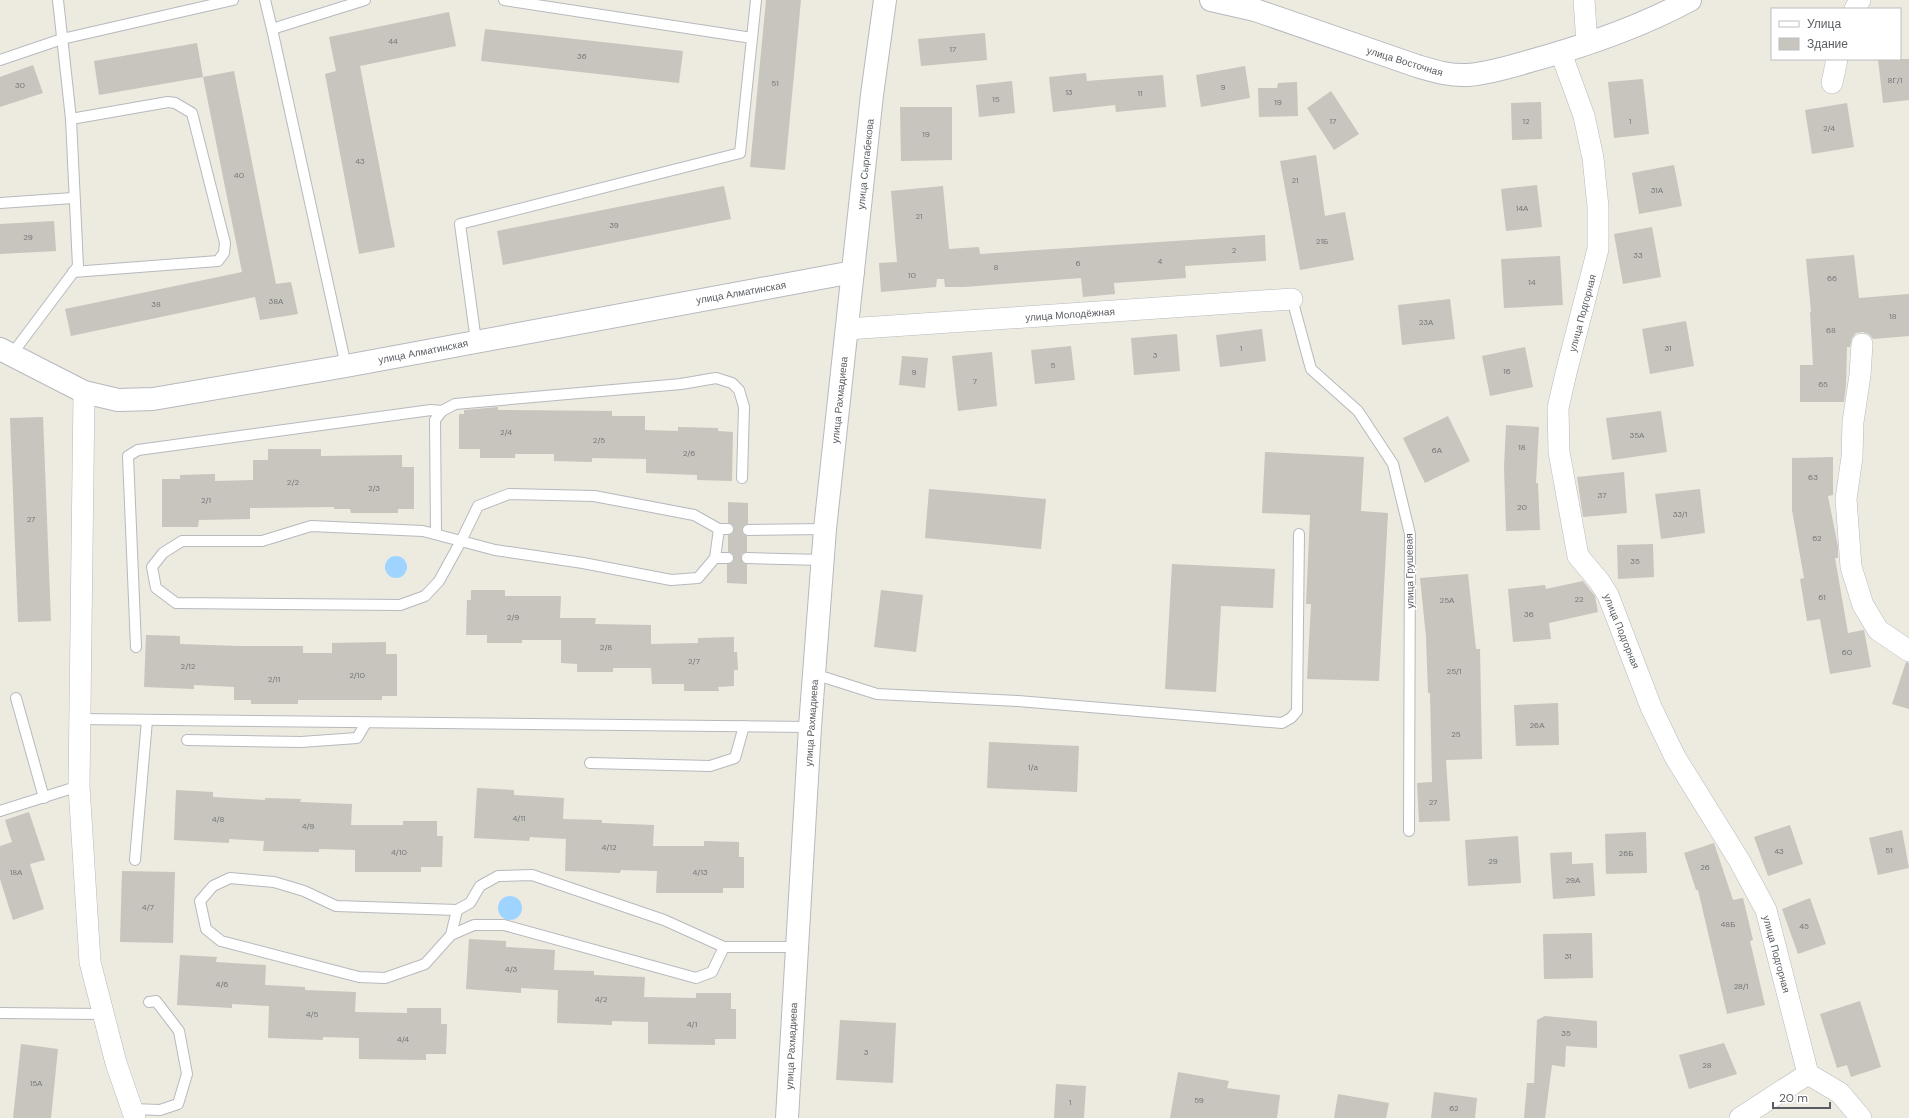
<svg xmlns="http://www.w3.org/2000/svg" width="1909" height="1118" font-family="'DM Sans',sans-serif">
<rect width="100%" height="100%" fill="#edeae0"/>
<g fill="#9ed4ff">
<circle cx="396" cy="567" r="11"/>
<circle cx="510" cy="908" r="12"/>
</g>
<g fill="#c8c4be">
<polygon points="766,0 801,0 785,170 750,167"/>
<polygon points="449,12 456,46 360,66 395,247 359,254 325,74 336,71 329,37"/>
<polygon points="485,29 683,51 679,83 481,61"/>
<polygon points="985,33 987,60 921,66 918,39"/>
<polygon points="197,43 203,77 99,95 94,61"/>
<polygon points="1878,59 1909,59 1909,100 1883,103"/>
<polygon points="33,65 43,93 0,107 0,77"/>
<polygon points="1245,66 1250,98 1201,107 1196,75"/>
<polygon points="234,71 276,284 291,282 298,314 260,320 255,297 71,336 65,309 242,272 203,77"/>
<polygon points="1086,73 1087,81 1163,75 1166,107 1116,112 1115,105 1053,112 1049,77"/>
<polygon points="1643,79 1649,134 1614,138 1608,82"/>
<polygon points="1012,81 1015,113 979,117 976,85"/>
<polygon points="1297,82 1298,116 1259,117 1258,88 1277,88 1278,83"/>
<polygon points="1331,91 1359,134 1334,150 1307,108"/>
<polygon points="1541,102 1542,139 1512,140 1511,103"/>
<polygon points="1847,103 1854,147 1812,154 1805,110"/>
<polygon points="900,107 952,107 952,160 901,161"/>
<polygon points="1316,155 1325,216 1345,212 1354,260 1300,270 1280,161"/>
<polygon points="1674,165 1682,206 1639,214 1632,173"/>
<polygon points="1537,185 1542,227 1506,231 1501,189"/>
<polygon points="724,186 731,219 503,265 497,231"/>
<polygon points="943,186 949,249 979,247 980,254 1265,235 1266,261 1185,266 1186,278 1114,283 1115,294 1083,297 1081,278 964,287 945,287 944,279 937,279 936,287 881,292 879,263 897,262 891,191"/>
<polygon points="54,221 56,251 0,254 0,224"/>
<polygon points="1652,227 1661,277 1623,284 1614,234"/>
<polygon points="1854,255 1859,298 1909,294 1909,336 1873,339 1869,334 1863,332 1856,333 1852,338 1850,347 1847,347 1846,385 1844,402 1800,402 1800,365 1813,365 1810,312 1811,312 1806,259"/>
<polygon points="1560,256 1563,305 1504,308 1501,259"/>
<polygon points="1450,299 1455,339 1402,345 1398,305"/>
<polygon points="1686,321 1694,366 1650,374 1642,329"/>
<polygon points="1262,329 1266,361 1220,367 1216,335"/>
<polygon points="1177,334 1180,371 1134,375 1131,338"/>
<polygon points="1071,346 1075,380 1035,384 1031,350"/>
<polygon points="1525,347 1533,387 1490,396 1482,356"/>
<polygon points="992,352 997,406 958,411 952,356"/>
<polygon points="902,356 928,358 925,388 899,385"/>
<polygon points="498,407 498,410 612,411 612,416 645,416 645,430 678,431 678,427 718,428 718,431 733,432 732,481 697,480 697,475 646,473 646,459 592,458 592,462 554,461 554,454 515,454 515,458 480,458 480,449 459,449 459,414 464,414 464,410"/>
<polygon points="1661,411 1667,452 1612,460 1606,418"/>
<polygon points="1448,416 1470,461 1425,483 1403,438"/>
<polygon points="43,417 51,621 18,622 10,418"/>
<polygon points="1506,425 1539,427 1536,483 1538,483 1540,530 1506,531 1504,467"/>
<polygon points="268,449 321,449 321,456 402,455 402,467 414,467 414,509 398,509 398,513 351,513 350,509 334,509 334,507 250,508 250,519 199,520 198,527 162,527 162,479 180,479 180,475 215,474 215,481 253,480 253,460 268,460"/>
<polygon points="1265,452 1364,457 1361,511 1388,513 1379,681 1307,679 1311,604 1306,604 1310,515 1262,513"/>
<polygon points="1833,457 1833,495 1828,496 1838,547 1838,558 1835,558 1848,633 1864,630 1871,667 1830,674 1820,619 1807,621 1800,579 1804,578 1792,510 1792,458"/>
<polygon points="1624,472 1627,513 1583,517 1577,477"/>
<polygon points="929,489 1046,499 1041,549 925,538"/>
<polygon points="1700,489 1705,533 1661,539 1655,494"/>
<polygon points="728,502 748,503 748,524 744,525 742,530 743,534 747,536 747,552 742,554 741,558 743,563 747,564 747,584 727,583 727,564 732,563 734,558 733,554 728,552 728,535 732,534 734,529 733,525 728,523"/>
<polygon points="1653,544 1654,577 1618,579 1617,545"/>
<polygon points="1172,564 1275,569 1273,608 1221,606 1216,692 1165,689"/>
<polygon points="1468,574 1476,649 1480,649 1482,759 1446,760 1450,821 1419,822 1417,783 1432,782 1430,693 1428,693 1426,637 1420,578"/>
<polygon points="1583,581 1595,596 1598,612 1549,623 1551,639 1513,642 1508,589 1545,585 1546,589"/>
<polygon points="471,590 505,590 505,596 561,596 560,618 596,618 595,624 651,625 651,644 698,643 698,638 734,637 734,652 737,652 738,670 734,670 734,686 718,687 719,691 684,691 684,684 652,684 651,668 613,668 613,672 577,672 577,664 561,663 561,640 522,640 522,643 487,643 487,635 466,635 467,600 471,600"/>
<polygon points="881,590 923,595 916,652 874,647"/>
<polygon points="146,635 180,636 180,644 239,646 303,646 303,653 332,653 332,643 386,642 386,654 397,654 397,696 382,696 382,700 298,700 298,704 251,704 251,700 234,700 234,687 194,685 194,689 144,687"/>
<polygon points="1906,662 1909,663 1909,709 1892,704"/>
<polygon points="1558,703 1559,745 1516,746 1514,705"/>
<polygon points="989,742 1079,746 1077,792 987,788"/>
<polygon points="477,788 514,790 514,795 564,798 563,819 602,820 602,823 654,825 653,846 704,846 704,841 739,842 739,857 744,857 744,888 723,888 723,893 656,893 657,871 621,870 620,873 565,871 566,839 530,837 529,841 474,838"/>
<polygon points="176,790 213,792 213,797 265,800 265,798 301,799 300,802 352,804 351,825 403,825 403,821 437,821 437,836 443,836 442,867 421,867 421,872 355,872 355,850 319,849 319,852 263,851 264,841 229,839 229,843 174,840"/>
<polygon points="29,812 45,860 30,864 44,909 13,920 0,879 0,846 12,842 5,820"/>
<polygon points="1790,825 1803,864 1768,876 1754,837"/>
<polygon points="1902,830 1909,868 1878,875 1869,838"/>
<polygon points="1646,832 1647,873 1606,874 1605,834"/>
<polygon points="1518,836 1521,883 1468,886 1465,840"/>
<polygon points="1714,843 1733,900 1743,898 1753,940 1750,941 1765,1005 1727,1014 1698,890 1696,890 1684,853"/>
<polygon points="1572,852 1572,864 1593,863 1595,896 1553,899 1550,853"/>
<polygon points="122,871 175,872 173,943 120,942"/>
<polygon points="1810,898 1826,944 1798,954 1782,909"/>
<polygon points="1592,933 1593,978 1544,979 1543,934"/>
<polygon points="469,939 506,941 506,947 555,950 554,970 594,971 594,975 645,977 644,997 696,998 696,993 731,993 731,1009 736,1009 736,1039 715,1039 715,1045 648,1044 648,1022 612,1021 612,1025 557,1023 558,990 521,988 521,993 466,989"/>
<polygon points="180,955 217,957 216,962 266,965 265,985 305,987 305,990 356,992 355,1012 407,1013 407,1008 441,1008 441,1024 447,1024 446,1054 426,1054 426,1060 359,1059 359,1038 323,1037 323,1040 268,1038 269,1006 232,1004 232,1008 177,1005"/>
<polygon points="1860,1001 1881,1067 1851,1077 1847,1065 1837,1068 1820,1014"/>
<polygon points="1545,1016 1597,1021 1597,1048 1566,1046 1565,1067 1552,1065 1545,1118 1524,1118 1527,1083 1534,1083 1537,1020"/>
<polygon points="840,1020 896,1023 893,1083 836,1080"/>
<polygon points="1724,1043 1737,1074 1689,1089 1679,1055"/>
<polygon points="21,1044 58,1049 51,1118 13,1118"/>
<polygon points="1178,1072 1229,1081 1227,1088 1280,1095 1277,1118 1170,1118"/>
<polygon points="1056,1084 1086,1086 1084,1118 1054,1118"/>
<polygon points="1434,1092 1477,1098 1475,1118 1431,1118"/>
<polygon points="1338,1094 1389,1103 1386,1118 1334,1118"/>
</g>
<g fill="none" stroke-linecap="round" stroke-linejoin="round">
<defs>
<g id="service">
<polyline points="265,0 272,29 365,0"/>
<polyline points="504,0 752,38"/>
<polyline points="272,29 346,366"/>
<polyline points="0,60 62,39 233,0"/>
<polyline points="71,119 168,102 175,103 192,113 225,243 224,253 218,261 73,272"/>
<polyline points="0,203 73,198"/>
<polyline points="1292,299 1311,369 1358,411 1393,464 1410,534 1409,831"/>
<polyline points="476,341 460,224 740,153 756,0"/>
<polyline points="12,354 78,266 71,119 58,0"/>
<polyline points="719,529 715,558 698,578 671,580 583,563 495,550 461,541 439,581 425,596 400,605 176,603 156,588 152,567 163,553 182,541 262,541 311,526 423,531 461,541 478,506 509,494 594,496 694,515 719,529 728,529"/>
<polyline points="748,530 825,529"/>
<polyline points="436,534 435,420 442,411 455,404 681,384 716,378 732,383 739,390 744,407 742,478"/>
<polyline points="715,558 728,558"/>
<polyline points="747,558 823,560"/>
<polyline points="136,647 128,456 138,450 431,410 442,411"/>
<polyline points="814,674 877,694 1018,701 1282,723 1291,718 1297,711 1299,534"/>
<polyline points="16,698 44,798"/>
<polyline points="79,719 810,727"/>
<polyline points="187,740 301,742 357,738 366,723"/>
<polyline points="590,763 710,766 735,758 744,726"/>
<polyline points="0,811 79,786"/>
<polyline points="135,860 147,720"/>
<polyline points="451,935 457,910"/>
<polyline points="724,947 712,972 696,978 504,925 474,925 451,935 425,964 385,978 359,977 221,941 206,929 200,901 213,886 230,878 274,882 304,891 336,906 457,910 470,903 480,886 498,876 532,875 664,920 724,947 797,947"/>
<polyline points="0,1013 102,1014"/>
<polyline points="132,1109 160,1110 178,1104 187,1074 179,1031 156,1001 149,1002"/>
</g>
<g id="minor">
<polyline points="1584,0 1587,44"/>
<polyline points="1855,9 1860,0"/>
<polyline points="1561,53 1584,116 1593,158 1598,207 1598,249 1566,373 1558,408 1559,452 1578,556 1599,581 1608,595 1651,707 1675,757 1739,860 1766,910 1808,1074"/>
<polyline points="1832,83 1837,59"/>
<polyline points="847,329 1292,299"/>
<polyline points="1862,344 1860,375 1853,422 1852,457 1846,499 1851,567 1863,605 1878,630 1909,651"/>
<polyline points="84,392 79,786 90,962 116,1063 135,1118"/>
<polyline points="1808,1074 1840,1093 1861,1118"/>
<polyline points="1740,1118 1808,1074"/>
</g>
<g id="tertiary">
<path d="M1211,0L1255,10L1417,66C1434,71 1450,76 1468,75C1489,73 1510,67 1530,61C1585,46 1640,27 1690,0"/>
<polyline points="0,349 84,392 118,400 153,399 346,366 853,272"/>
<polyline points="787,1118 810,727 825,529 872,95 885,0"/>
</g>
</defs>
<use href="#service" stroke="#b6b9be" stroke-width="12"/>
<use href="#minor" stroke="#b6b9be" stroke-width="22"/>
<use href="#tertiary" stroke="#b6b9be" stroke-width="24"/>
<use href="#service" stroke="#fff" stroke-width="10"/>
<use href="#minor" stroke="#fff" stroke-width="21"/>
<use href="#tertiary" stroke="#fff" stroke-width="22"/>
</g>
<g text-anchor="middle" stroke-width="3" stroke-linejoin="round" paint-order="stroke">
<g font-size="8" fill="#757779">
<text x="393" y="44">44</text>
<text x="953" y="52">17</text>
<text x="582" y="59">36</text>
<text x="1895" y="83">8Г/1</text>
<text x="775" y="86">51</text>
<text x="20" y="88">30</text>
<text x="1223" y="90">9</text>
<text x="1069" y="95">13</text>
<text x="1140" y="96">11</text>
<text x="996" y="102">15</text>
<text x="1278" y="105">19</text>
<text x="1333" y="124">17</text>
<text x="1526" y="124">12</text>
<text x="1630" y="124">1</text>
<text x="1829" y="131">2/4</text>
<text x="926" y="137">19</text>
<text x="360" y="164">43</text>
<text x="239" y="178">40</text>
<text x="1295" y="183">21</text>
<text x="1657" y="193">31А</text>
<text x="1522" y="211">14А</text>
<text x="919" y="219">21</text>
<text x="614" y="228">39</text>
<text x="28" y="240">29</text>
<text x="1322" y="244">21Б</text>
<text x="1234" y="253">2</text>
<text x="1638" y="258">33</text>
<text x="1160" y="264">4</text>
<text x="1078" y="266">6</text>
<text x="996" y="270">8</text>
<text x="912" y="278">10</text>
<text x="1832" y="281">66</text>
<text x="1532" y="285">14</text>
<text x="276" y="304">38А</text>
<text x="156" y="307">38</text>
<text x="1893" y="319">18</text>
<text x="1426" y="325">23А</text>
<text x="1831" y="333">68</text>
<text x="1241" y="351">1</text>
<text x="1668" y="351">31</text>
<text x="1155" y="358">3</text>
<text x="1053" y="368">5</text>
<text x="1507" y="374">16</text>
<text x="914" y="375">9</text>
<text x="975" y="384">7</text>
<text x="1823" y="387">65</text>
<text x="506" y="435">2/4</text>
<text x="1637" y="438">35А</text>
<text x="599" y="443">2/5</text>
<text x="1522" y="450">18</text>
<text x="1437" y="453">6А</text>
<text x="689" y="456">2/6</text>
<text x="1813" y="480">63</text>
<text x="293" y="485">2/2</text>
<text x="374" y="491">2/3</text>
<text x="1602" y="498">37</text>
<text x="206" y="503">2/1</text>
<text x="1522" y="510">20</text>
<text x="1680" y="517">33/1</text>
<text x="31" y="522">27</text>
<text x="1817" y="541">62</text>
<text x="1635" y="564">35</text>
<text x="1822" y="600">61</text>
<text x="1579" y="602">22</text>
<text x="1447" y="603">25А</text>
<text x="1529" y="617">36</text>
<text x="513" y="620">2/9</text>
<text x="606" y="650">2/8</text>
<text x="1847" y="655">60</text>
<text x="694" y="664">2/7</text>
<text x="188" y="669">2/12</text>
<text x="1454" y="674">25/1</text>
<text x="357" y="678">2/10</text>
<text x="274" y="682">2/11</text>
<text x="1537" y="728">26А</text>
<text x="1456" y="737">25</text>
<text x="1033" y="770">1/а</text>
<text x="1433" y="805">27</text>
<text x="519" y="821">4/11</text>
<text x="218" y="822">4/8</text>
<text x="308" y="829">4/9</text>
<text x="609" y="850">4/12</text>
<text x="1889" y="853">51</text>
<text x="1779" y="854">43</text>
<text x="399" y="855">4/10</text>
<text x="1626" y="856">26Б</text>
<text x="1493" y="864">29</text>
<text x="1705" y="870">26</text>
<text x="16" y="875">18А</text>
<text x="700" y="875">4/13</text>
<text x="1573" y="883">29А</text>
<text x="148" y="910">4/7</text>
<text x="1728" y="927">48Б</text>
<text x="1804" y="929">45</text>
<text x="1568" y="959">31</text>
<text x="511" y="972">4/3</text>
<text x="222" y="987">4/6</text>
<text x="1741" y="989">28/1</text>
<text x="601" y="1002">4/2</text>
<text x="312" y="1017">4/5</text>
<text x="692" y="1027">4/1</text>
<text x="1566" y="1036">35</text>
<text x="403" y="1042">4/4</text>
<text x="866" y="1055">3</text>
<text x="1707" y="1068">28</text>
<text x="36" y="1086">15А</text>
<text x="1199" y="1103">59</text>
<text x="1070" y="1105">1</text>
<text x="1454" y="1111">62</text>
</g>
<g font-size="10" fill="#595d62" stroke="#fff">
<text transform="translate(1405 61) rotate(17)" y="4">улица Восточная</text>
<text transform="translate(865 164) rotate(-84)" y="4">улица Сыргабекова</text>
<text transform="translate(741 292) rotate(-10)" y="4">улица Алматинская</text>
<text transform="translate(1582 313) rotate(-75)" y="4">улица Подгорная</text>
<text transform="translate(1070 314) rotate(-4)" y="4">улица Молодёжная</text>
<text transform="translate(423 351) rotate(-11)" y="4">улица Алматинская</text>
<text transform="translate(839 400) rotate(-84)" y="4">улица Рахмадиева</text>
<text transform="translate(1409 571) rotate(-91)" y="4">улица Грушевая</text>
<text transform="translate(1622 631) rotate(68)" y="4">улица Подгорная</text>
<text transform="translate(811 723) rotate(-86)" y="4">улица Рахмадиева</text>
<text transform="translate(1777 954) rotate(75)" y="4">улица Подгорная</text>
<text transform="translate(791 1046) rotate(-87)" y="4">улица Рахмадиева</text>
</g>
</g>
<rect x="1771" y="8" width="130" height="52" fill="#ffffff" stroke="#bdbec0"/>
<rect x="1779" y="21" width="20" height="6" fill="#ffffff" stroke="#bdbec0"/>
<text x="1807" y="28" font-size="12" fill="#595d62">Улица</text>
<rect x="1779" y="38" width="20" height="12" fill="#c8c4be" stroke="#bdbec0"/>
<text x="1807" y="48" font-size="12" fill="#595d62">Здание</text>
<path d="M1773 1102v6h57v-6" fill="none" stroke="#595d62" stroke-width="2"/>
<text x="1779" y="1102" font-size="12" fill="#595d62" stroke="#ffffff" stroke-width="3" paint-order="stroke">20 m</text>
</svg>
